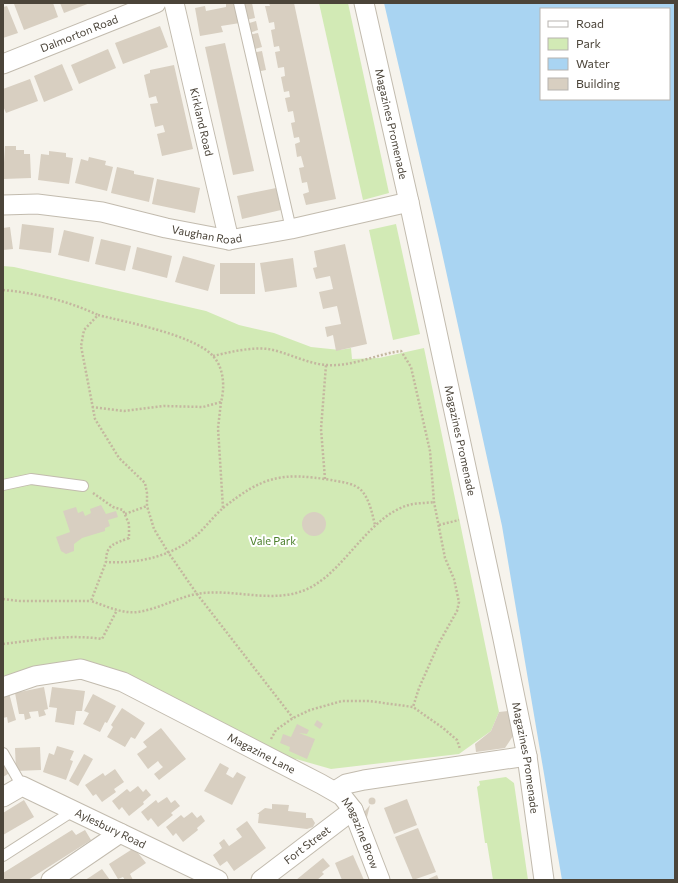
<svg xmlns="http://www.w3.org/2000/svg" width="678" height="883" font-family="Commissioner,sans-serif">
<rect width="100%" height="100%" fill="#f6f3ec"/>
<g fill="#d2eab5">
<polygon points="319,3 348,3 389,193 363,200"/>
<polygon points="396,224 420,334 393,340 369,230"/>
<polygon points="3,266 14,267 206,311 239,325 274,333 311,347 340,350 351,348 352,359 379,358 424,348 499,712 491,731 459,754 331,769 296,759 264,756 124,676 89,661 60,662 3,676"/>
<polygon points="506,777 514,783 528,880 493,880 487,843 485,843 477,787 480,785 479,781"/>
</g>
<path fill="#a9d4f2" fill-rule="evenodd" d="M384,3H675V880H562L502,526L439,239ZM541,9H669V99H541Z"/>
<g fill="#d8cfc1">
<polygon points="25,3 26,4 53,3 58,17 24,30 14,4"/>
<polygon points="60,3 90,3 64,13"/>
<polygon points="226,3 236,3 240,23 221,26 223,32 200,36 195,8 205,6 206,11 226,7"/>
<polygon points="247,3 252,3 255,18 246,20 242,4"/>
<polygon points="269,3 294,3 336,199 306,205 303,194 309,192 307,182 302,183 299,168 304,167 301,156 297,157 295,144 300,142 299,137 294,138 291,123 295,122 293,111 288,112 285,98 290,97 289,91 284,92 281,77 285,76 284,67 278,68 275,52 280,51 279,46 274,47 271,30 275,29 274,22 269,23 265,6 270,6"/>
<polygon points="7,6 18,33 3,38 3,7"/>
<polygon points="256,21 258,30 249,33 246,24"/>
<polygon points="160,26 168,47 123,64 115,43"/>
<polygon points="258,33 262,47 251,50 248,35"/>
<polygon points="225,43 254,171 233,175 205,47"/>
<polygon points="108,49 116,68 79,84 71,65"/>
<polygon points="262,51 266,70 256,72 252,53"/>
<polygon points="62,64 73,90 44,102 34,76"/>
<polygon points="174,65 193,149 162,156 157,134 165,132 163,125 155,127 150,104 158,103 157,100 156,96 149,98 144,75 150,73 150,70"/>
<polygon points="30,79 38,101 6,113 3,106 3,89"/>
<polygon points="5,146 16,146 16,150 24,150 24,154 30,154 31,178 3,179"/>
<polygon points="49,151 66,153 66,157 73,158 69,184 38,180 41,154 49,155"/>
<polygon points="89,157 106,161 105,165 113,167 107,191 75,183 81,159 88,161"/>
<polygon points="117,167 134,171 134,174 154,178 149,202 111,193"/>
<polygon points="157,179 200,188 195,213 152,204"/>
<polygon points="276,188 281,210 242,219 237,196"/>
<polygon points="22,224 54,228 51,253 19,249"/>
<polygon points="10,227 13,249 3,250 3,228"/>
<polygon points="64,230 94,237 89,262 58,255"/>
<polygon points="101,239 131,246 125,271 95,264"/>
<polygon points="345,244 367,344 336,351 333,335 327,337 325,327 341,324 337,306 323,309 319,292 333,289 330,276 316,279 313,268 317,267 314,251"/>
<polygon points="137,247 172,256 167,278 132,269"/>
<polygon points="183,256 215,265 208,291 175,282"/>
<polygon points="293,258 297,287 265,292 260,263"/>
<rect x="220" y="263" width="35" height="31"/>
<polygon points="101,505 106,514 116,511 118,517 108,520 110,526 105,528 105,531 82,538 74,544 74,551 66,554 61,551 56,537 70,532 63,511 76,507 78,513 83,511 85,516 91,513 90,509"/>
<circle cx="314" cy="524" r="12"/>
<polygon points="44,687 48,709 44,710 46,715 39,717 38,711 29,712 31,718 25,720 24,714 19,714 15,693"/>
<polygon points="52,687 85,691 82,711 76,711 74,725 55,722 57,708 49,707"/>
<polygon points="9,693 16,720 8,723 7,717 3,718 3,695"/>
<polygon points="93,694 116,706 107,723 105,722 100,732 83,724 89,713 84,711"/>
<polygon points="122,708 145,723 135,739 131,737 125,747 107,737 113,727 111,725"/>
<polygon points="508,711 513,736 505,748 476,752 475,744 491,731 499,712"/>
<polygon points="317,720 323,724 320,729 314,725"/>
<polygon points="297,724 309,730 307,734 299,733 315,739 307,759 289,751 290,747 280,743 283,734 291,737"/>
<polygon points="161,728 186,759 159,780 154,774 163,767 160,764 158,761 148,769 137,754 147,747 143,742"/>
<polygon points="57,746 74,751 70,760 73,761 66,780 43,772 49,753 54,755"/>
<polygon points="40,747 41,770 16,771 15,748"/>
<polygon points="84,754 93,759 78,786 69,781"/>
<polygon points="3,759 11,772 3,777"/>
<polygon points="220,763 229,768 226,774 233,778 237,772 246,777 232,805 204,791"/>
<polygon points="115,769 124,782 114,789 116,792 102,802 96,794 93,796 85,785 103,773 105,776"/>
<polygon points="138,786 143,792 146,789 151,795 143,802 144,804 129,816 122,807 119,810 112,801 127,789 130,792"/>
<polygon points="167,797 171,803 175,800 180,806 171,813 173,815 158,827 151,818 148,821 141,812 156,800 158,803"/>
<circle cx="372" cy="801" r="3.5"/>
<polygon points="407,799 417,825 394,834 384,808"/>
<polygon points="24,800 34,817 3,835 3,813"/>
<polygon points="272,804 289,805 288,811 306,813 306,818 312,818 315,823 313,827 307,829 258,823 259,814 257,814 265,808 272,809"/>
<polygon points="370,805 367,817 365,818 362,813 365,811"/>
<polygon points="192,812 197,818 201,815 205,821 197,828 198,830 183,842 176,833 173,836 166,827 181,815 184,818"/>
<polygon points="247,821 266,848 234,871 227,861 220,866 213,855 222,848 219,843 224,839 229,846 242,837 236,829"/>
<polygon points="418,828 436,872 413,880 395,837"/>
<polygon points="72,830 76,835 85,830 91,840 28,880 3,880 3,873"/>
<polygon points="134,848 146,863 130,874 133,880 125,880 123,877 118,879 109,864"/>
<polygon points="353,855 364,880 342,880 335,863"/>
<polygon points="323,858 330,866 322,872 324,874 317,880 296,880"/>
<polygon points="102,869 110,880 85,880 90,877"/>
<polygon points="437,875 439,880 426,880"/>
</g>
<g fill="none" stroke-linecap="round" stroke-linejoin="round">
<defs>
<g id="lane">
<polyline points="239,3 291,229"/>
<polyline points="3,485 31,479 83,486"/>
<polyline points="3,753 22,786"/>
<polyline points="3,856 73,811"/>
</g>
<g id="street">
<path id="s1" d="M174,3L229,240"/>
<path id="s2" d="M364,3L409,202L503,639L527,756L544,880"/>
<path id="s3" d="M3,64L156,3"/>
<path id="s4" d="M3,205L37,204L102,212L166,228L229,240L291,229L409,202"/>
<path id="s5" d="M3,687L35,676L81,669L123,682L321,784L342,796L353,810L380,880"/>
<polyline points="335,791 346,784 364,780 527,756"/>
<path id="s6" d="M3,797L22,786L218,880"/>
<polyline points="51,880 120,833"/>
<path id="s7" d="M261,880L353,810"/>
</g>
</defs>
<use href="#lane" stroke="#c2bbae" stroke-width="12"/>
<use href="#street" stroke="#c2bbae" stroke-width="21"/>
<g stroke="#c4b79f" stroke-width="2.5" stroke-dasharray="2 2" stroke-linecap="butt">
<path d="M3,290C36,293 68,301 98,315"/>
<path d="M213,356C230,352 250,347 268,349C287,352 307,364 327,365C352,367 377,354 401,351L411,367L430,451L434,502L445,558L454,579L459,602L457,611L439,643L419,688L413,707"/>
<path d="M221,402L218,428L223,508C215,515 208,524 200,532C175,556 139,564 106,562L91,601C106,606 122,614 138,612C158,609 177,598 196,594C235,587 277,607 313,586C348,566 372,512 413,504C420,503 427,503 434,502"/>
<path d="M92,407L124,411L164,406L203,407L221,402C225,387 224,368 213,356C194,335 126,322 98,315L84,330L81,346L95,419L119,458L145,483L147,493V506L154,529L168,552L197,594L293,718"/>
<polyline points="325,479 321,429 326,365"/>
<path d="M93,493L113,507L123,510L129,524V538C114,544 106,544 106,562"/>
<path d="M223,508C263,476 282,472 331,480C341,482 355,483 362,491C370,501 372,513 375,525"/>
<polyline points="125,514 147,506"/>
<polyline points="439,525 459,520"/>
<polyline points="3,599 20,601 91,601"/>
<path d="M3,644C36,640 69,634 102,639L117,610"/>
<polyline points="271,739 276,730 293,718 310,710 342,701 369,701 413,707 443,728 457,740 460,749"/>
</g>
<use href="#lane" stroke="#fff" stroke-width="10"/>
<use href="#street" stroke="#fff" stroke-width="19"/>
</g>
<g text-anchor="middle" stroke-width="4" stroke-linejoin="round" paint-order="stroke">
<g font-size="11" fill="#4b4439" stroke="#fff">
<text dy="4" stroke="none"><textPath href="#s3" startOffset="82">Dalmorton Road</textPath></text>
<text dy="4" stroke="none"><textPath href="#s1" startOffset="122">Kirkland Road</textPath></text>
<text dy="4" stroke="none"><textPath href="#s2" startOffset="124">Magazines Promenade</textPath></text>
<text dy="4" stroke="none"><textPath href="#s4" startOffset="207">Vaughan Road</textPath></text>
<text dy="4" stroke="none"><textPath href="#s2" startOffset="448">Magazines Promenade</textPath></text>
<text dy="4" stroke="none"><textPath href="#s5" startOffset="280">Magazine Lane</textPath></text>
<text dy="4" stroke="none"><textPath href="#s2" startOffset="772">Magazines Promenade</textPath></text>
<text dy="4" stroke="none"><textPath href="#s6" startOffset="120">Aylesbury Road</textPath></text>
<text dy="4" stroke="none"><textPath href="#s5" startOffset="413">Magazine Brow</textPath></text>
<text dy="4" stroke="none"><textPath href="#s7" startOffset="58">Fort Street</textPath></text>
</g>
<g font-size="11" fill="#4a7f2a" stroke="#fff">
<text x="273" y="545">Vale Park</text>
</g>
</g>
<rect width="678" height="883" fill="none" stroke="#4b4439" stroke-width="8"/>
<rect x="540" y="8" width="130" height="92" fill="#ffffff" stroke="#b7b4b0"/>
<rect x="548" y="21" width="20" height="6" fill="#ffffff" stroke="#b7b4b0"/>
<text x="576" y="28" font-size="12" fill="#4b4439">Road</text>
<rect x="548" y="38" width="20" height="12" fill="#d2eab5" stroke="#b7b4b0"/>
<text x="576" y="48" font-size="12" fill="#4b4439">Park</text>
<rect x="548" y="58" width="20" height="12" fill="#a9d4f2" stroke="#b7b4b0"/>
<text x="576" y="68" font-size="12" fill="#4b4439">Water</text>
<rect x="548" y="78" width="20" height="12" fill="#d8cfc1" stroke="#b7b4b0"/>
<text x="576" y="88" font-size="12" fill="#4b4439">Building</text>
</svg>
